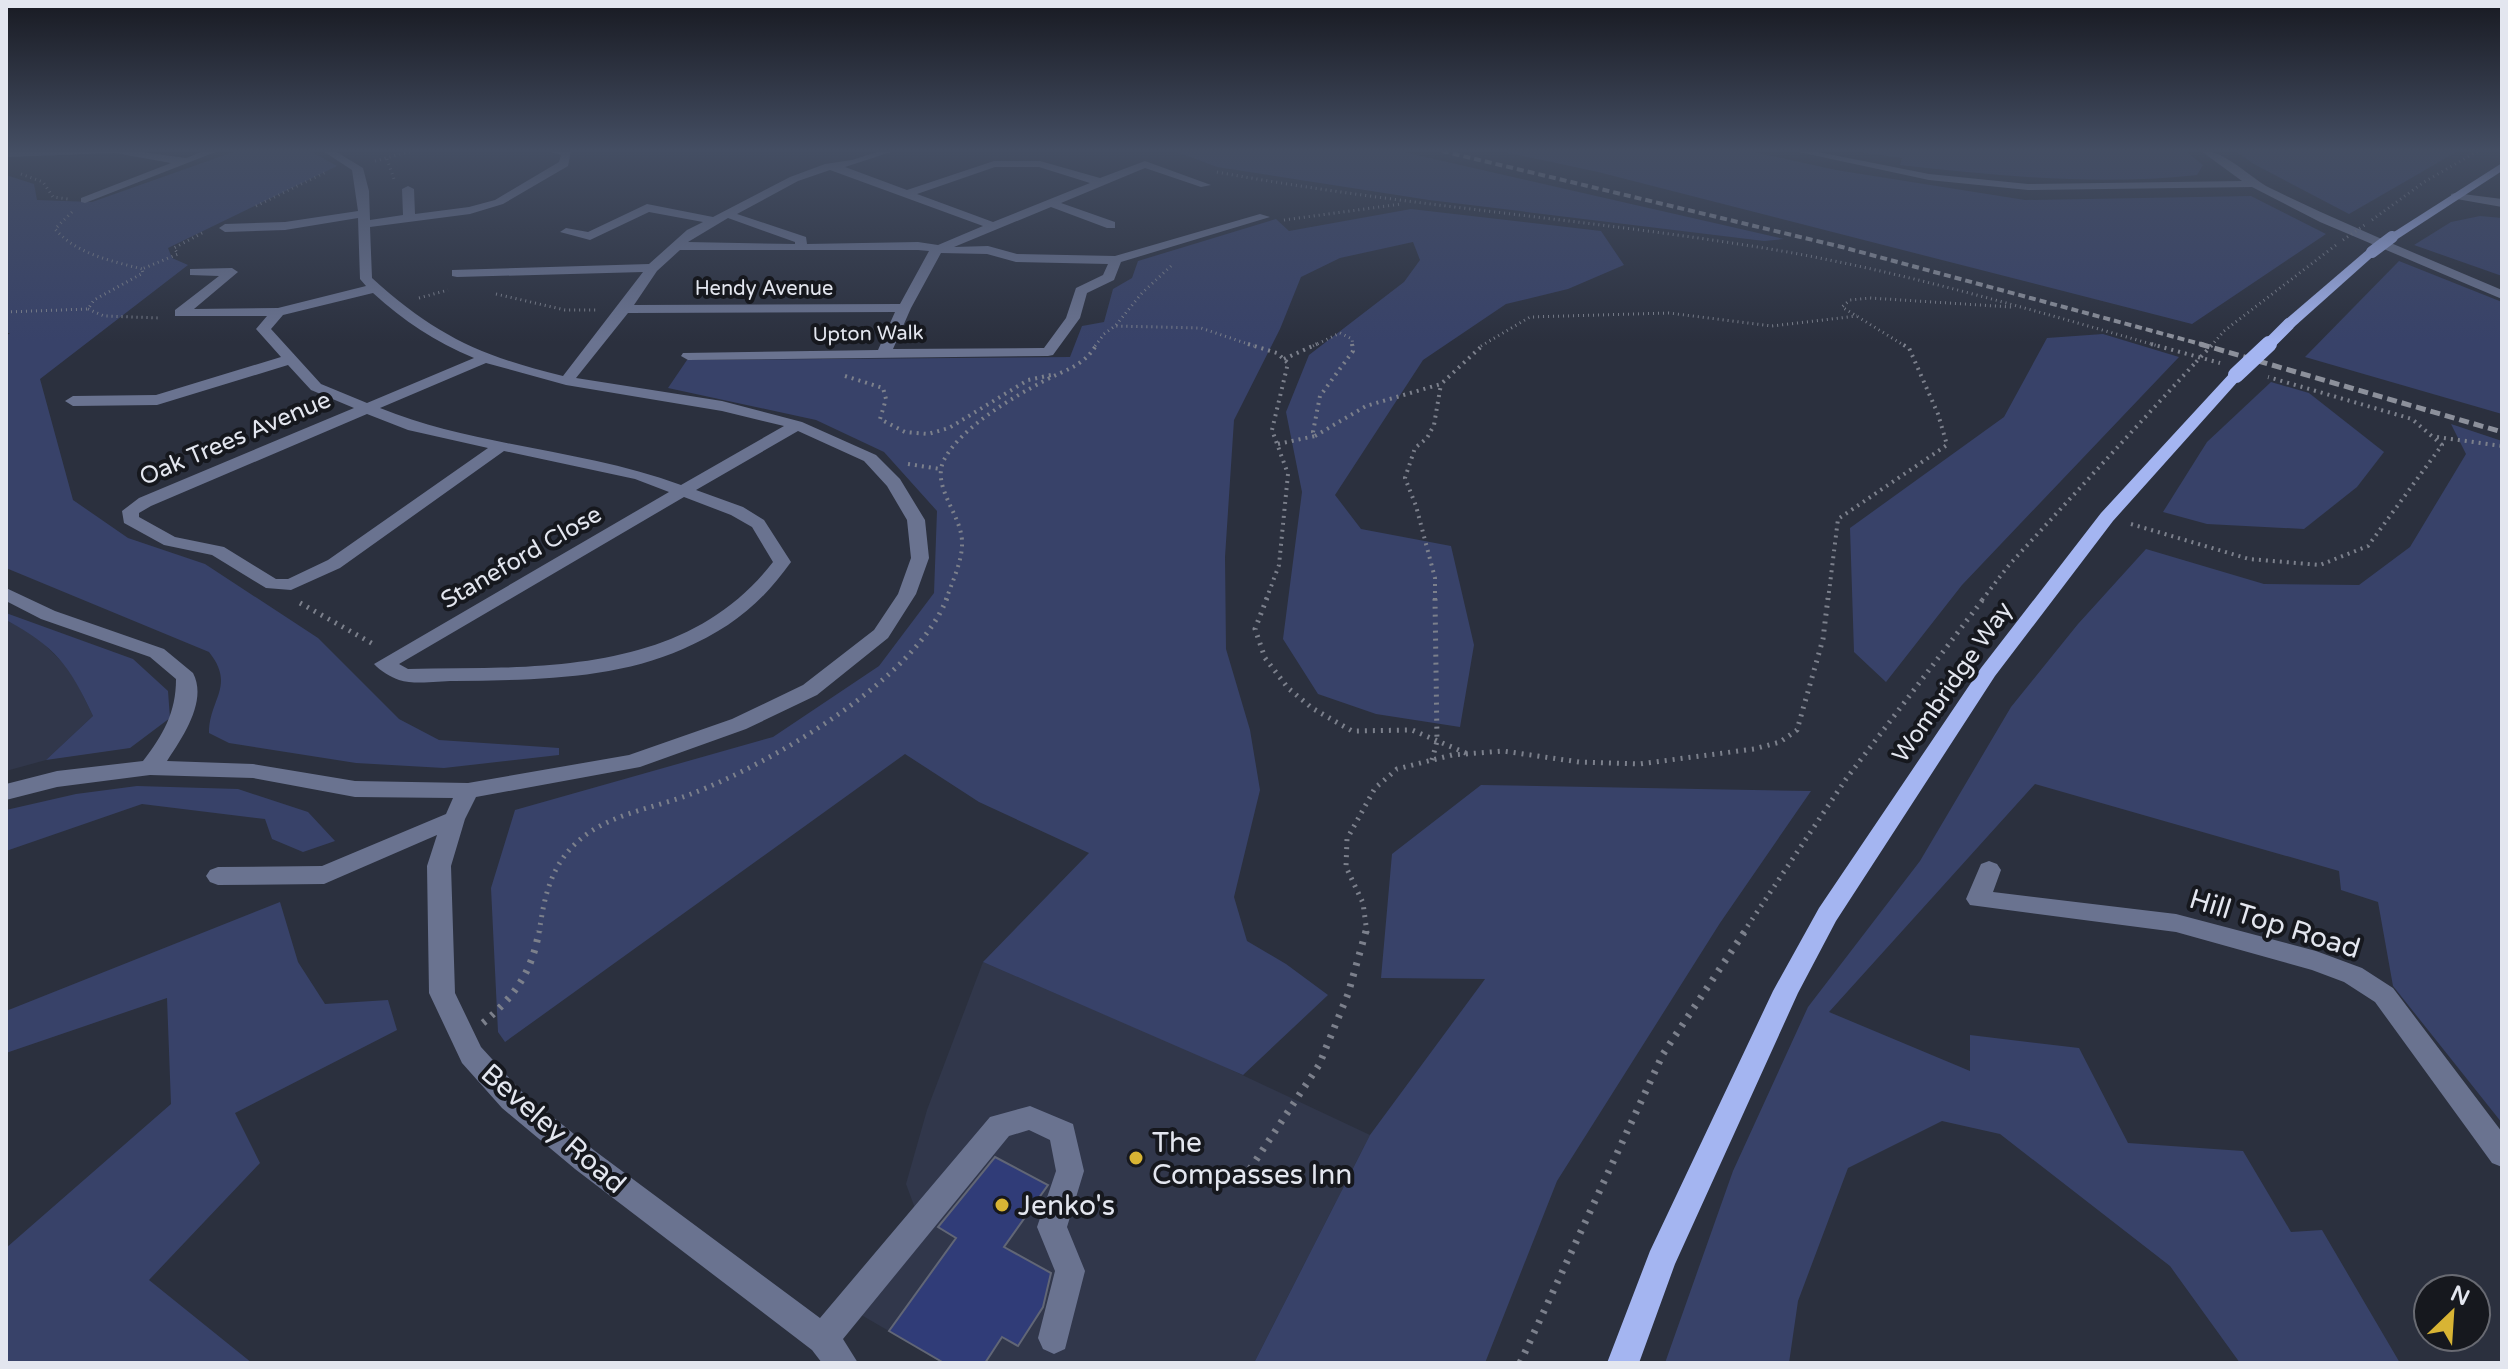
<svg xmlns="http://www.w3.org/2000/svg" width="2508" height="1369" font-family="'Varela Round',sans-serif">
<rect width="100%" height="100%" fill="#2b303e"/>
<g fill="#31374b">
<polygon points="6,620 36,636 71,671 93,716 46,760 6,771"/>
<polygon points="983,962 1204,1057 1370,1135 1254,1363 944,1363 851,1309 919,1219 906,1184 927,1110"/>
</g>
<g fill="#384269">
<path d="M236,151H310L337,166L168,248L172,258L188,265L40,379L73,500L128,538L205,564L318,638L399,719L439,740L559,748V755L444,768L356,763L229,743L209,733C209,699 236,686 209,652L6,568V336L10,333H6V175L34,184L37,200L92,202Z"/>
<polygon points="1174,151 1399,151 1784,239 1764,241 1429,200 1217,167"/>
<polygon points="1499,151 1749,151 1836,170 2025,200 2251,196 2326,234 2192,324 1598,172"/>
<path d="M1853,151H2186L2203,165L2197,175C2097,186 1999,176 1900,165L1902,158Z"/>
<polygon points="2236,151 2458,151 2349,214 2252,163"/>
<polygon points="1411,209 1601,231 1624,265 1568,289 1506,304 1423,360 1335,495 1361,529 1451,546 1474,645 1460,727 1376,714 1318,694 1283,639 1302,492 1286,412 1309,355 1404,282 1420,260 1413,242 1340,258 1301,277 1280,329 1234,420 1225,557 1226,649 1250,730 1260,790 1234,897 1247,941 1286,964 1328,995 1243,1075 983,962 1089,853 979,802 905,754 505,1042 498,1032 491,888 515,810 773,737 879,666 934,593 937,511 884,452 816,420 668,388 687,360 1070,357 1082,326 1104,322 1113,289 1132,278 1138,261 1276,219 1289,231"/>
<polygon points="2480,216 2502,218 2502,276 2414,245 2451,222"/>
<polygon points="2399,261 2502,302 2502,414 2305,357"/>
<polygon points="2103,334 2179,357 1962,585 1886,682 1854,652 1850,528 2004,417 2047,338"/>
<polygon points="2271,382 2309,393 2384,452 2357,487 2304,529 2207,524 2163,512 2207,442"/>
<polygon points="2451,424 2502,441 2502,1123 2393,986 2378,902 2341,890 2339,871 2035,784 1829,1012 1970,1071 1970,1035 2079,1048 2128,1143 2243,1151 2291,1232 2322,1230 2400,1363 2240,1363 2170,1266 2000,1134 1942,1121 1848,1168 1798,1301 1789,1363 1665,1363 1733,1171 1808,1007 1920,861 2011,707 2078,624 2146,549 2264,584 2359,585 2410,547 2466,454"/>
<path d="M6,613L133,659L168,691L170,718L130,748L46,760L93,716C69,665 56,647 6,620Z"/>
<polygon points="1481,785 1811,791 1720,923 1557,1181 1485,1363 1254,1363 1370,1135 1485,979 1381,978 1392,854"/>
<polygon points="137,786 238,789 308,812 335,841 303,852 272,839 265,819 142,804 6,851 6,810 76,794"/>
<polygon points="280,902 298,962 325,1004 388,1000 397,1030 235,1113 260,1163 149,1280 252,1363 6,1363 6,1248 171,1104 167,998 6,1053 6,1011"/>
</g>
<polygon fill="#303c78" stroke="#616676" stroke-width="2" points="995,1157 1048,1185 1004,1247 1051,1273 1043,1307 1018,1346 1002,1337 985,1363 944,1363 889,1331 956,1238 938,1227"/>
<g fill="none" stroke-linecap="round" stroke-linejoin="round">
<g stroke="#7c808c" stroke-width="3" stroke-dasharray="1 4" stroke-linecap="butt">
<polyline points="387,159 394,179"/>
<polyline points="375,161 412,151"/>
<path d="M1217,172C1402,206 1590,219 1776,250C1905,272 2032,310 2158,346"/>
<polyline points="21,174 43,182 53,197 68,199"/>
<polyline points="256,206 326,172"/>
<path d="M72,212L55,229C76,254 112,261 142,269"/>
<polyline points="1284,220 1401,204"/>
<polyline points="2372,220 2424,182 2478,151"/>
<polyline points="496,294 565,310 596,310"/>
<polyline points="419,298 448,290"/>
<polyline points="88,309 104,316 161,318"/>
<polyline points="6,312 88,309 94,300 143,273 142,269 178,254 174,248 204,232"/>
<polyline points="1116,325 1142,293 1171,266"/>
<polyline points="2224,331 2336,245"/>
<polyline points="1095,346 1104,334 1115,326 1201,328 1254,346"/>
<polyline points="1313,346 1340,333 1352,339 1353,346"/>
<polyline points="1481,346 1530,317 1669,313 1772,326 1857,316"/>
<polyline points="1905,346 1842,307 1850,300 1870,298 2011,307"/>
</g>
<g stroke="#7c808c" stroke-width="4" stroke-dasharray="2 5" stroke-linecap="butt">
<polyline points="1248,344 1277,353 1288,363 1272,430 1288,474 1279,565 1266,600"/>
<polyline points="2151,344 2220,363"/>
<polyline points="1284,359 1317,344"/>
<polyline points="845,376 883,388 886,399 880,419 905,432 928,434 949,428 1028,380 1051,375"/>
<polyline points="1315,436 1366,406 1441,384 1484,344"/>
<polyline points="2437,437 2502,446"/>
<polyline points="1278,444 1315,436 1313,432 1320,396 1353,351 1352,344"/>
<polyline points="908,464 940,469"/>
<polyline points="2131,524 2249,559 2320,565 2368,546 2442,445 2412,419 2268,377"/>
<path d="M946,600C952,582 963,560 962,541C961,514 931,486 944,460C960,428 1013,397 1044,381C1066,369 1083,367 1097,344"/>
<polyline points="1435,600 1435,578 1416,506 1405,478 1415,448 1427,438 1434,425 1441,384"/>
<polyline points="1828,600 1838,519 1947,445 1938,414 1909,348 1902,344"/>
<polyline points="1982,600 2009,565 2196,362"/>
</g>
<g stroke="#7c808c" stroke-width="5" stroke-dasharray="2 6" stroke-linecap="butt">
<polyline points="1267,598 1255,629 1265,658 1288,688 1312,708 1352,731 1412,730 1468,754"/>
<polyline points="300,603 375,645"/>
<polyline points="1432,760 1437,741 1435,598"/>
<path d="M539,933C544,900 549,870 574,845C605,814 652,809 691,794C770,764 915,680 947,598"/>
<polyline points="1367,933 1363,903 1346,867 1347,839 1375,788 1397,769 1452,755 1503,751 1579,762 1639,764 1754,749 1780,742 1797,730 1823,639 1828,598"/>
<polyline points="1743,933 1846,779 1984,598"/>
</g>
<g stroke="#7c808c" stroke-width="7" stroke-dasharray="3 8" stroke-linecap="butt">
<path d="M483,1023C515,996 532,972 539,931"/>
<polyline points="1250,1169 1319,1065 1348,994 1366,931"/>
<polyline points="1520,1363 1663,1054 1745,931"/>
</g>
<g fill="#6a7390" fill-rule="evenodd">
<polygon points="6,151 134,151 186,158 204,151 218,151 85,203 81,202 81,198 171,163 115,153 6,157"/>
<path d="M323,151H335L363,168L369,191L370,220L403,215L402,189L408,186L414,189L415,214L469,207L495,200L559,162L561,155L547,151H571L568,166L503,204L470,214L370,227L372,278C435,335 480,356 563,376L643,272L457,277L452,276V270L649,264L687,230L703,222L649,212L590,240L560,232L566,228L588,232L647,204L713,217L790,177L825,164L852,160L880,151H894L845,167L907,190L994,161H1040L1100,178L1145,161L1211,185L1201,187L1145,168L1061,203L1115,222V228H1107L1051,207L954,247L988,246L1017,254L1115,256L1260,214L1270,217L1121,262L1114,280L1087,293L1080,318L1053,355L1048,356L688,360L681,356L683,353L878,350L895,312L628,313L576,378L722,401L802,422L876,455L900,479L925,520L929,558L916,594L888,638L817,695L746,729L640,767L476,797L465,819L451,866L455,993L481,1047L522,1092L595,1151L820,1318L990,1117L1030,1106L1073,1124L1084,1171L1067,1227L1085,1271L1065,1349L1054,1354L1043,1349L1038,1338L1055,1271L1037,1227L1056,1171L1050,1140L1029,1130L1009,1136L843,1339L858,1363H822L812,1350L575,1169L502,1108L462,1063L429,993L427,866L437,835L324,884L218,885L210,882L206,876L210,870L218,867L322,866L446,814L453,798L355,797L253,778L150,775L57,787L6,800V784L57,771L143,761C163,735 176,713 176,679L150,657L41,619L6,601V588L55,611L164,649L193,673C208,701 182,738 167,761L253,764L355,781L468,783L629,755L732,719L803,685L874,630L898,594L911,558L907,520L887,486L864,461L798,431L696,490L743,507L764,520L791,562C761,604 731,628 683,649C613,680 530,680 454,681C438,681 415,685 399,680C391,677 380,671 374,664L669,492L635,479L504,451L340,568L291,590L266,588L212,555L164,545L124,523L122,511L139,498L354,408L311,390L288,365L157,405L73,406L65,401L73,396L156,395L281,357L256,329L267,316H175V310L219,276L190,275V269L232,268L238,272L194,309L278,308L366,286L360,279L358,218L285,230L225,232L219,228L225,224L285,222L358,211L352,170ZM995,167H1039L1090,183L993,222L917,194ZM830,170L983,226L938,245L918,242L807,244L806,237L737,214L798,181ZM728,218L795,242V244L688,242ZM680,250H918L929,251L900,304L634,305L657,271ZM941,253L987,254L1016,262L1108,264L1103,275L1076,288L1066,318L1044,348L893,349L911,308ZM373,293C404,321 435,342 474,358L367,403L321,384L271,329L283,315ZM486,363L566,385L722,411L784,426L681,485C584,449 476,447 380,408ZM367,414L408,430L488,448L328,560L288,579H276L224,547L175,537L139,517V513L151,506ZM684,497L731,515L752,527L773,562C685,676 538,667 408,669L399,664Z"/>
<path d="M1794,151H1813L1929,174L2028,184L2242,181L2201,151C2224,149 2249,177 2270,188C2346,225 2424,257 2502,290V299L2320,222L2252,187L2028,190L1929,180Z"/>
<polygon points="2455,193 2502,199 2502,207 2451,198 2451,194"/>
<polygon points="1989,861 1997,864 2001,870 1993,892 2176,914 2316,951 2362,968 2393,988 2502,1132 2502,1167 2492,1163 2375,1002 2344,982 2312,970 2176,932 1970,905 1966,899 1981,864"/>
</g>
<g fill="#a4b5f1" fill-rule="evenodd">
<polygon points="2502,163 2502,171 2396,240 2386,237"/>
<polygon points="2368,249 2378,252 2294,327 2284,327 2284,321"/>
<polygon points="2236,371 2241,372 2241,378 2113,521 1995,676 1836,921 1798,993 1675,1264 1639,1363 1607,1363 1650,1251 1773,991 1819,908 1981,668 2101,513 2231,372"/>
</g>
<polyline stroke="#8c909b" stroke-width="4" stroke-dasharray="7 4" stroke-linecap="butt" points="1442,151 1842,247 2208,346"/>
<polyline stroke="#8c909b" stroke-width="5" stroke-dasharray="10 5" stroke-linecap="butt" points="2200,344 2502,432"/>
<g stroke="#7c808c" stroke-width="3" stroke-dasharray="1 4" stroke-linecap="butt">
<polyline points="2343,240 2366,224"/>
<polyline points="2211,346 2224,331"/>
</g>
<polyline stroke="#7c808c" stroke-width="4" stroke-dasharray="2 5" stroke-linecap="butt" points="2196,362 2213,344"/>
<g stroke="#a4b5f1" stroke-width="12">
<polyline points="2372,252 2392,237"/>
<polyline points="2267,346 2289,324"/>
</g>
<polyline stroke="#a4b5f1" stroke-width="16" points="2236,375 2269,344"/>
</g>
<linearGradient id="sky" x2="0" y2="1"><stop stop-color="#181a22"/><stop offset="0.44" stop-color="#444e63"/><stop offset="1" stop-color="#444e63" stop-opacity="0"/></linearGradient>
<rect width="2508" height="342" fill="url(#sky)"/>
<g fill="#d8b434" stroke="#16181e" stroke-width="3">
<circle cx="1136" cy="1158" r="8"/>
<circle cx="1002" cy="1205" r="8"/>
</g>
<g text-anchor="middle" stroke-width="8" stroke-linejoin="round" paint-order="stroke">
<g font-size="20" fill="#e3e6ef" stroke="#16181e">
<text x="764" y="295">Hendy Avenue</text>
<text transform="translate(868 333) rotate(-1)" y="7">Upton Walk</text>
</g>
<g font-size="24" fill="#e3e6ef" stroke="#16181e">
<text transform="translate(235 438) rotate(-23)" y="8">Oak Trees Avenue</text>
<text transform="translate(521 557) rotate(-30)" y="8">Staneford Close</text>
<text transform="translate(1952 682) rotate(-55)" y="8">Wombridge Way</text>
</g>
<g font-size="28" fill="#e3e6ef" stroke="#16181e">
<text transform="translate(2275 923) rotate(17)" y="10">Hill Top Road</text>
<text transform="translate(554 1128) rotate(41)" y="10">Beveley Road</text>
</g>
<g font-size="28" fill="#e3e6ef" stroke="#16181e" text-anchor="start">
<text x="1152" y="1152">The<tspan x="1152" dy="32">Compasses Inn</tspan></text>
<text x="1018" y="1215">Jenko's</text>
</g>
</g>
<rect width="2508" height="1369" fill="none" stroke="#e3e6ef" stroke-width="16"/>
<g transform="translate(2452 1313) rotate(25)"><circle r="38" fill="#16181e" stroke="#686a72" stroke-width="2"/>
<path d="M0-6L14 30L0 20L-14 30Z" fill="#d8b434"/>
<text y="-12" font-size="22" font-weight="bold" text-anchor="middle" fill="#e3e6ef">N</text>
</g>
</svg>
